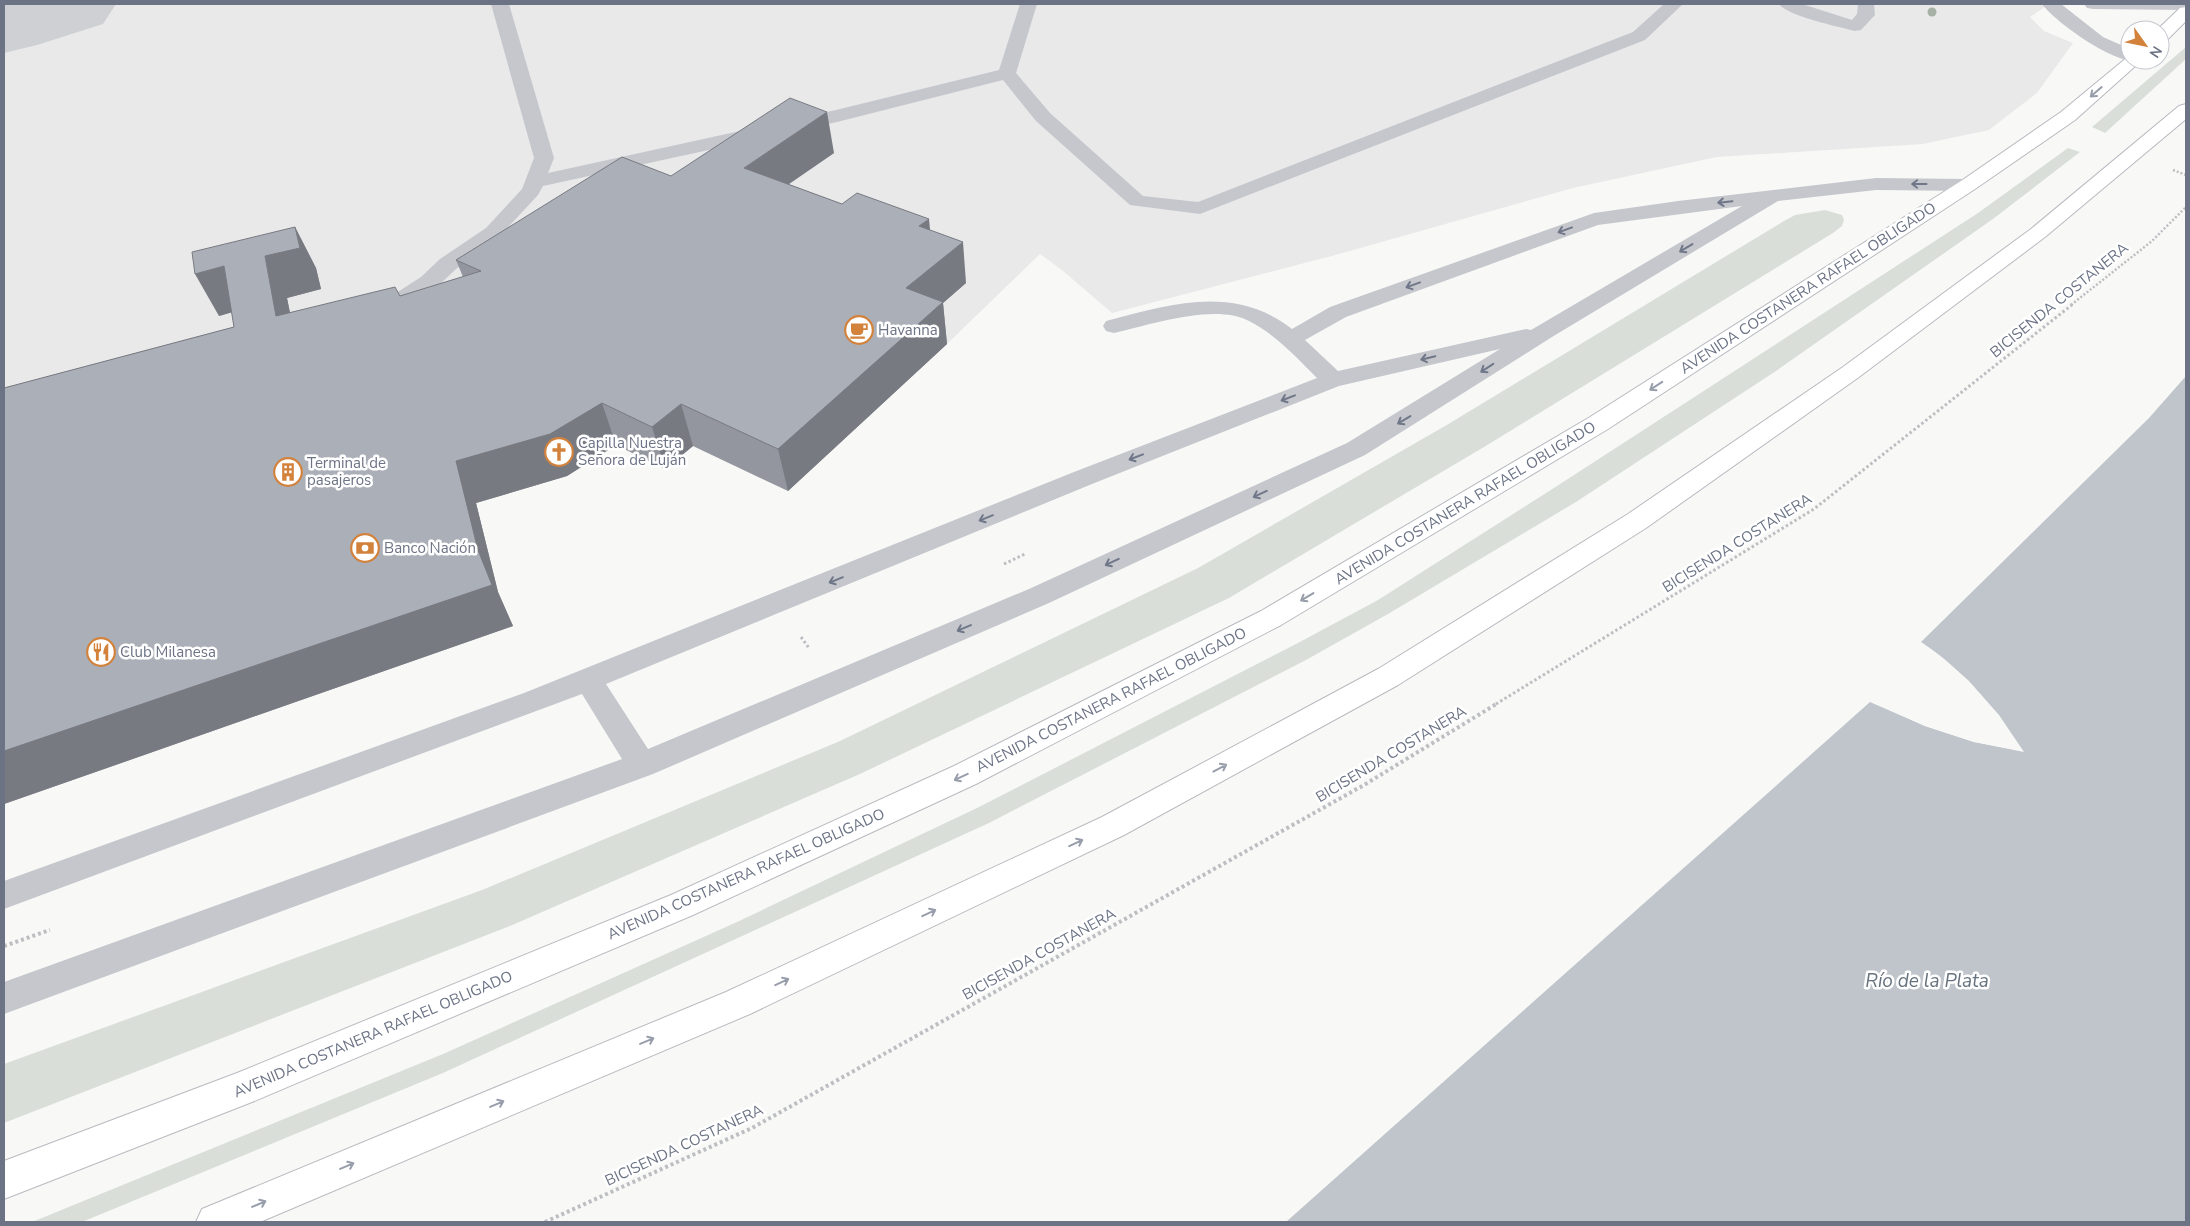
<svg xmlns="http://www.w3.org/2000/svg" width="2190" height="1226" font-family="'Nunito Sans',sans-serif">
<rect width="100%" height="100%" fill="#f8f9f7"/>
<polygon fill="#e9e9ea" points="4,4 2049,4 2030,17 2044,31 2073,43 2037,93 1989,130 1923,144 1717,157 1573,188 1332,256 1112,313 1063,271 1040,254 947,344 788,491 693,446 665,469 616,445 567,476 476,503 498,592 513,626 4,804"/>
<g fill="#d9dfd8">
<polygon points="2186,47 2186,59 2105,133 2092,127"/>
<polygon points="2068,148 2080,152 1993,219 1776,371 1576,502 1388,614 1306,660 989,823 443,1073 82,1222 32,1222 443,1054 737,922 979,807 1296,644 1378,600 1557,486 1978,213"/>
<polygon points="1825,210 1842,215 1844,220 1842,226 1833,233 1484,447 1229,598 860,774 510,926 4,1123 4,1064 482,890 840,741 1198,568 1445,426 1784,221 1795,215"/>
</g>
<path fill="#bfc5cb" d="M2186,376V1222H1286L1870,702L1925,726L1974,742L2023,751C1995,709 1964,670 1921,642L2149,418Z"/>
<polygon fill="#f8f9f7" points="1919,641 1932,650 1968,680 1999,715 2024,752 1974,742 1925,726 1868,700 1926,724 1975,739 2018,748 1997,716 1966,682 1920,644"/>
<g fill="none" stroke-linecap="round" stroke-linejoin="round">
<polygon fill="#ced0d3" fill-rule="evenodd" points="4,4 116,4 103,24 37,45 4,53"/>
<defs>
<g id="secondary">
<polygon points="2186,7 2186,21 2166,41 2160,42 2160,30 2157,30 2180,8"/>
<polygon points="2130,55 2130,60 2142,60 2075,120 1975,189 1608,429 1281,625 976,784 693,915 252,1102 4,1199 4,1161 237,1073 671,895 954,766 1261,611 1590,417 1961,181 2061,112"/>
<polygon points="2186,104 2186,119 2045,237 1859,377 1646,528 1398,685 1124,835 750,1014 260,1222 196,1222 202,1209 726,992 1102,817 1378,669 1628,514 1843,367 2031,229 2179,106"/>
</g>
</defs>
<use href="#secondary" stroke="#b8bac0" stroke-width="2"/>
<g stroke="#bdbec2" stroke-width="2.5" stroke-dasharray="2 2" stroke-linecap="butt">
<polyline points="2173,170 2186,175"/>
<polyline points="2071,305 2152,241 2186,207"/>
</g>
<g stroke="#bdbec2" stroke-width="3" stroke-dasharray="2.5 2.5" stroke-linecap="butt">
<polyline points="1004,564 1025,554"/>
<polyline points="801,637 809,648"/>
<polyline points="1496,704 1814,509 2073,304"/>
</g>
<g stroke="#bdbec2" stroke-width="4" stroke-dasharray="3 3" stroke-linecap="butt">
<polyline points="4,946 50,930"/>
<polyline points="545,1222 752,1128 1364,785 1498,703"/>
</g>
<g fill="#c5c7cc" fill-rule="evenodd">
<polygon points="491,4 509,4 554,158 548,173 836,110 999,70 1020,4 1037,4 1016,73 1050,113 1143,196 1198,202 1633,32 1664,4 1683,4 1645,40 1200,214 1130,205 1036,121 1003,80 837,122 543,186 538,195 500,236 456,269 437,287 409,305 378,316 370,314 367,309 370,304 393,295 421,277 440,259 486,228 522,189 534,158"/>
<path d="M1779,4H1802L1852,20L1857,14L1858,4H1874L1875,15L1861,30L1855,31C1840,27 1787,16 1779,4Z"/>
<path d="M2042,4H2061L2103,37L2130,49V60H2136C2115,65 2054,21 2042,4Z"/>
<polygon points="2084,4 2186,4 2186,10 2093,9 2087,8"/>
<path d="M1876,178L1968,179L1975,181L1978,185L1975,189L1968,191L1876,190L1778,201L1552,337L1365,455L1049,603L653,774L4,1014V982L622,759L582,694L4,909V881L524,693L1074,472L1317,378C1297,358 1275,334 1249,321C1214,303 1151,325 1114,333L1106,331L1103,326L1106,321C1171,304 1234,284 1292,329L1330,307L1594,213L1678,201ZM1742,206L1531,330L1526,329L1338,371L1305,340L1346,317L1598,225ZM1500,349L1347,443L1029,589L648,749L606,684L1092,484L1339,386Z"/>
</g>
<use href="#secondary" fill="#fff" fill-rule="evenodd"/>
</g>
<circle fill="#a7b2a7" cx="1932" cy="12" r="4.5"/>
<polygon fill="#93969e" points="834,153 788,184 842,204 930,230 966,283 943,303 947,344 788,491 693,446 665,469 616,445 567,476 476,503 498,592 513,626 4,804 4,388 234,327 232,312 219,316 295,227 316,268 321,289 287,298 290,313 400,296 463,277 456,260 671,176"/>
<g fill="#787a81">
<polygon points="827,112 834,153 753,209 744,168"/>
<polygon points="929,219 933,260 919,226"/>
<polygon points="295,227 316,268 321,289 287,298 299,358 276,316 265,256"/>
<polygon points="963,242 966,283 943,303 947,344 788,491 778,449 906,288"/>
<polygon points="224,266 247,308 219,316 195,274"/>
<polygon points="602,403 616,445 567,476 476,503 498,592 513,626 4,804 4,751 478,550 456,461"/>
<polygon points="681,404 693,446 665,469 652,427"/>
</g>
<polygon fill="#abafb8" stroke="#787a81" points="790,98 827,112 744,168 842,204 857,193 929,219 919,226 963,242 906,288 943,302 778,449 681,404 652,427 602,403 550,434 456,461 478,550 492,585 4,751 4,388 234,327 224,266 195,274 192,252 295,227 300,248 265,256 276,316 395,287 400,296 481,271 456,260 622,157 671,176"/>
<defs><path id="oneway-shaft" d="M-6 0H5M1.5-3L5.5 0L1.5 3" fill="none" stroke-width="1.6" stroke-linecap="round" stroke-linejoin="round" transform="scale(1.25)"/></defs>
<g stroke="#979daa">
<use href="#oneway-shaft" transform="translate(2096 92) rotate(139)"/>
<use href="#oneway-shaft" transform="translate(1656 386) rotate(147)"/>
<use href="#oneway-shaft" transform="translate(1307 597) rotate(149)"/>
<use href="#oneway-shaft" transform="translate(1220 768) rotate(-28)"/>
<use href="#oneway-shaft" transform="translate(961 777) rotate(155)"/>
<use href="#oneway-shaft" transform="translate(1076 843) rotate(-25)"/>
<use href="#oneway-shaft" transform="translate(929 913) rotate(-25)"/>
<use href="#oneway-shaft" transform="translate(782 982) rotate(-25)"/>
<use href="#oneway-shaft" transform="translate(647 1041) rotate(-23)"/>
<use href="#oneway-shaft" transform="translate(497 1104) rotate(-23)"/>
<use href="#oneway-shaft" transform="translate(347 1166) rotate(-23)"/>
<use href="#oneway-shaft" transform="translate(259 1204) rotate(-23)"/>
</g>
<g stroke="#707789">
<use href="#oneway-shaft" transform="translate(1919 184) rotate(180)"/>
<use href="#oneway-shaft" transform="translate(1725 202) rotate(174)"/>
<use href="#oneway-shaft" transform="translate(1565 230) rotate(160)"/>
<use href="#oneway-shaft" transform="translate(1686 248) rotate(149)"/>
<use href="#oneway-shaft" transform="translate(1413 285) rotate(160)"/>
<use href="#oneway-shaft" transform="translate(1428 358) rotate(167)"/>
<use href="#oneway-shaft" transform="translate(1487 368) rotate(147)"/>
<use href="#oneway-shaft" transform="translate(1288 398) rotate(159)"/>
<use href="#oneway-shaft" transform="translate(1404 420) rotate(149)"/>
<use href="#oneway-shaft" transform="translate(1136 457) rotate(159)"/>
<use href="#oneway-shaft" transform="translate(1260 494) rotate(155)"/>
<use href="#oneway-shaft" transform="translate(986 518) rotate(158)"/>
<use href="#oneway-shaft" transform="translate(1112 562) rotate(155)"/>
<use href="#oneway-shaft" transform="translate(836 580) rotate(158)"/>
<use href="#oneway-shaft" transform="translate(964 628) rotate(157)"/>
</g>
<defs>
<symbol id="cafe-ring" viewBox="-11 -11 22 22"><circle r="9.5" fill="#fff" stroke="#d3823c" stroke-width="1.5"/><path d="M-5.5-4.5H6V0H3Q3 3.5 0 3.5H-2.5Q-5.5 3.5-5.5 0ZM3-3.2v2h1.7v-2ZM-6 4.5H4V6H-6Z" fill="#d3823c"/></symbol>
<symbol id="church-ring" viewBox="-11 -11 22 22"><circle r="9.5" fill="#fff" stroke="#d3823c" stroke-width="1.5"/><path d="M-1.2-6h2.4v3.5h3.3v2.4h-3.3V6h-2.4V-.1h-3.3v-2.4h3.3Z" fill="#d3823c"/></symbol>
<symbol id="building-ring" viewBox="-11 -11 22 22"><circle r="9.5" fill="#fff" stroke="#d3823c" stroke-width="1.5"/><path d="M-4-6H4V6H1V3H-1V6H-4ZM-2.5-4.3h1.7v1.8h-1.7ZM.8-4.3h1.7v1.8H.8ZM-2.5-1h1.7V.8h-1.7ZM.8-1h1.7V.8H.8Z" fill="#d3823c"/></symbol>
<symbol id="bank-ring" viewBox="-11 -11 22 22"><circle r="9.5" fill="#fff" stroke="#d3823c" stroke-width="1.5"/><path d="M-6-4H6V4H-6ZM0-2.3a2.3 2.3 0 1 0 0 4.6a2.3 2.3 0 1 0 0-4.6Z" fill="#d3823c"/></symbol>
<symbol id="restaurant-ring" viewBox="-11 -11 22 22"><circle r="9.5" fill="#fff" stroke="#d3823c" stroke-width="1.5"/><path d="M-5-6h1v4h1v-4h1v4h1v-4h1v5L-1.5 .5V6h-2V.5L-5-1ZM5-6V6H3V1.5H1.5Q1.5-4 5-6Z" fill="#d3823c"/></symbol>
</defs>
<g fill-rule="evenodd">
<use href="#cafe-ring" x="843" y="314" width="32" height="32"/>
<use href="#church-ring" x="543" y="436" width="32" height="32"/>
<use href="#building-ring" x="272" y="456" width="32" height="32"/>
<use href="#bank-ring" x="349" y="532" width="32" height="32"/>
<use href="#restaurant-ring" x="85" y="636" width="32" height="32"/>
</g>
<g text-anchor="middle" stroke-width="5" stroke-linejoin="round" paint-order="stroke">
<g font-size="15" fill="#6b7385" stroke="#fff">
<text transform="translate(1808 288) rotate(-33)" y="5">AVENIDA COSTANERA RAFAEL OBLIGADO</text>
<text transform="translate(2059 300) rotate(-39)" y="5">BICISENDA COSTANERA</text>
<text transform="translate(1465 503) rotate(-31)" y="5">AVENIDA COSTANERA RAFAEL OBLIGADO</text>
<text transform="translate(1737 543) rotate(-32)" y="5">BICISENDA COSTANERA</text>
<text transform="translate(1111 700) rotate(-27)" y="5">AVENIDA COSTANERA RAFAEL OBLIGADO</text>
<text transform="translate(1391 754) rotate(-31)" y="5">BICISENDA COSTANERA</text>
<text transform="translate(746 874) rotate(-24)" y="5">AVENIDA COSTANERA RAFAEL OBLIGADO</text>
<text transform="translate(1039 954) rotate(-29)" y="5">BICISENDA COSTANERA</text>
<text transform="translate(373 1034) rotate(-23)" y="5">AVENIDA COSTANERA RAFAEL OBLIGADO</text>
<text transform="translate(684 1145) rotate(-25)" y="5">BICISENDA COSTANERA</text>
</g>
<g font-size="15" fill="#6b7385" stroke="#fff" text-anchor="start">
<text x="878" y="335">Havanna</text>
<text x="578" y="448">Capilla Nuestra<tspan x="578" dy="17">Señora de Luján</tspan></text>
<text x="307" y="468">Terminal de<tspan x="307" dy="17">pasajeros</tspan></text>
<text x="384" y="553">Banco Nación</text>
<text x="120" y="657">Club Milanesa</text>
</g>
<g font-size="19" font-style="italic" fill="#67737f" stroke="#fff">
<text x="1927" y="987">Río de la Plata</text>
</g>
</g>
<rect width="2190" height="1226" fill="none" stroke="#6b7385" stroke-width="10"/>
<g transform="translate(2145 45) rotate(123)"><circle r="24" fill="#ffffff" stroke="#c4c7ce"/>
<path d="M0-4L9 19L0 12L-9 19Z" fill="#d3823c"/>
<text y="-8" font-size="14" font-weight="bold" text-anchor="middle" fill="#6b7385">N</text>
</g>
</svg>
